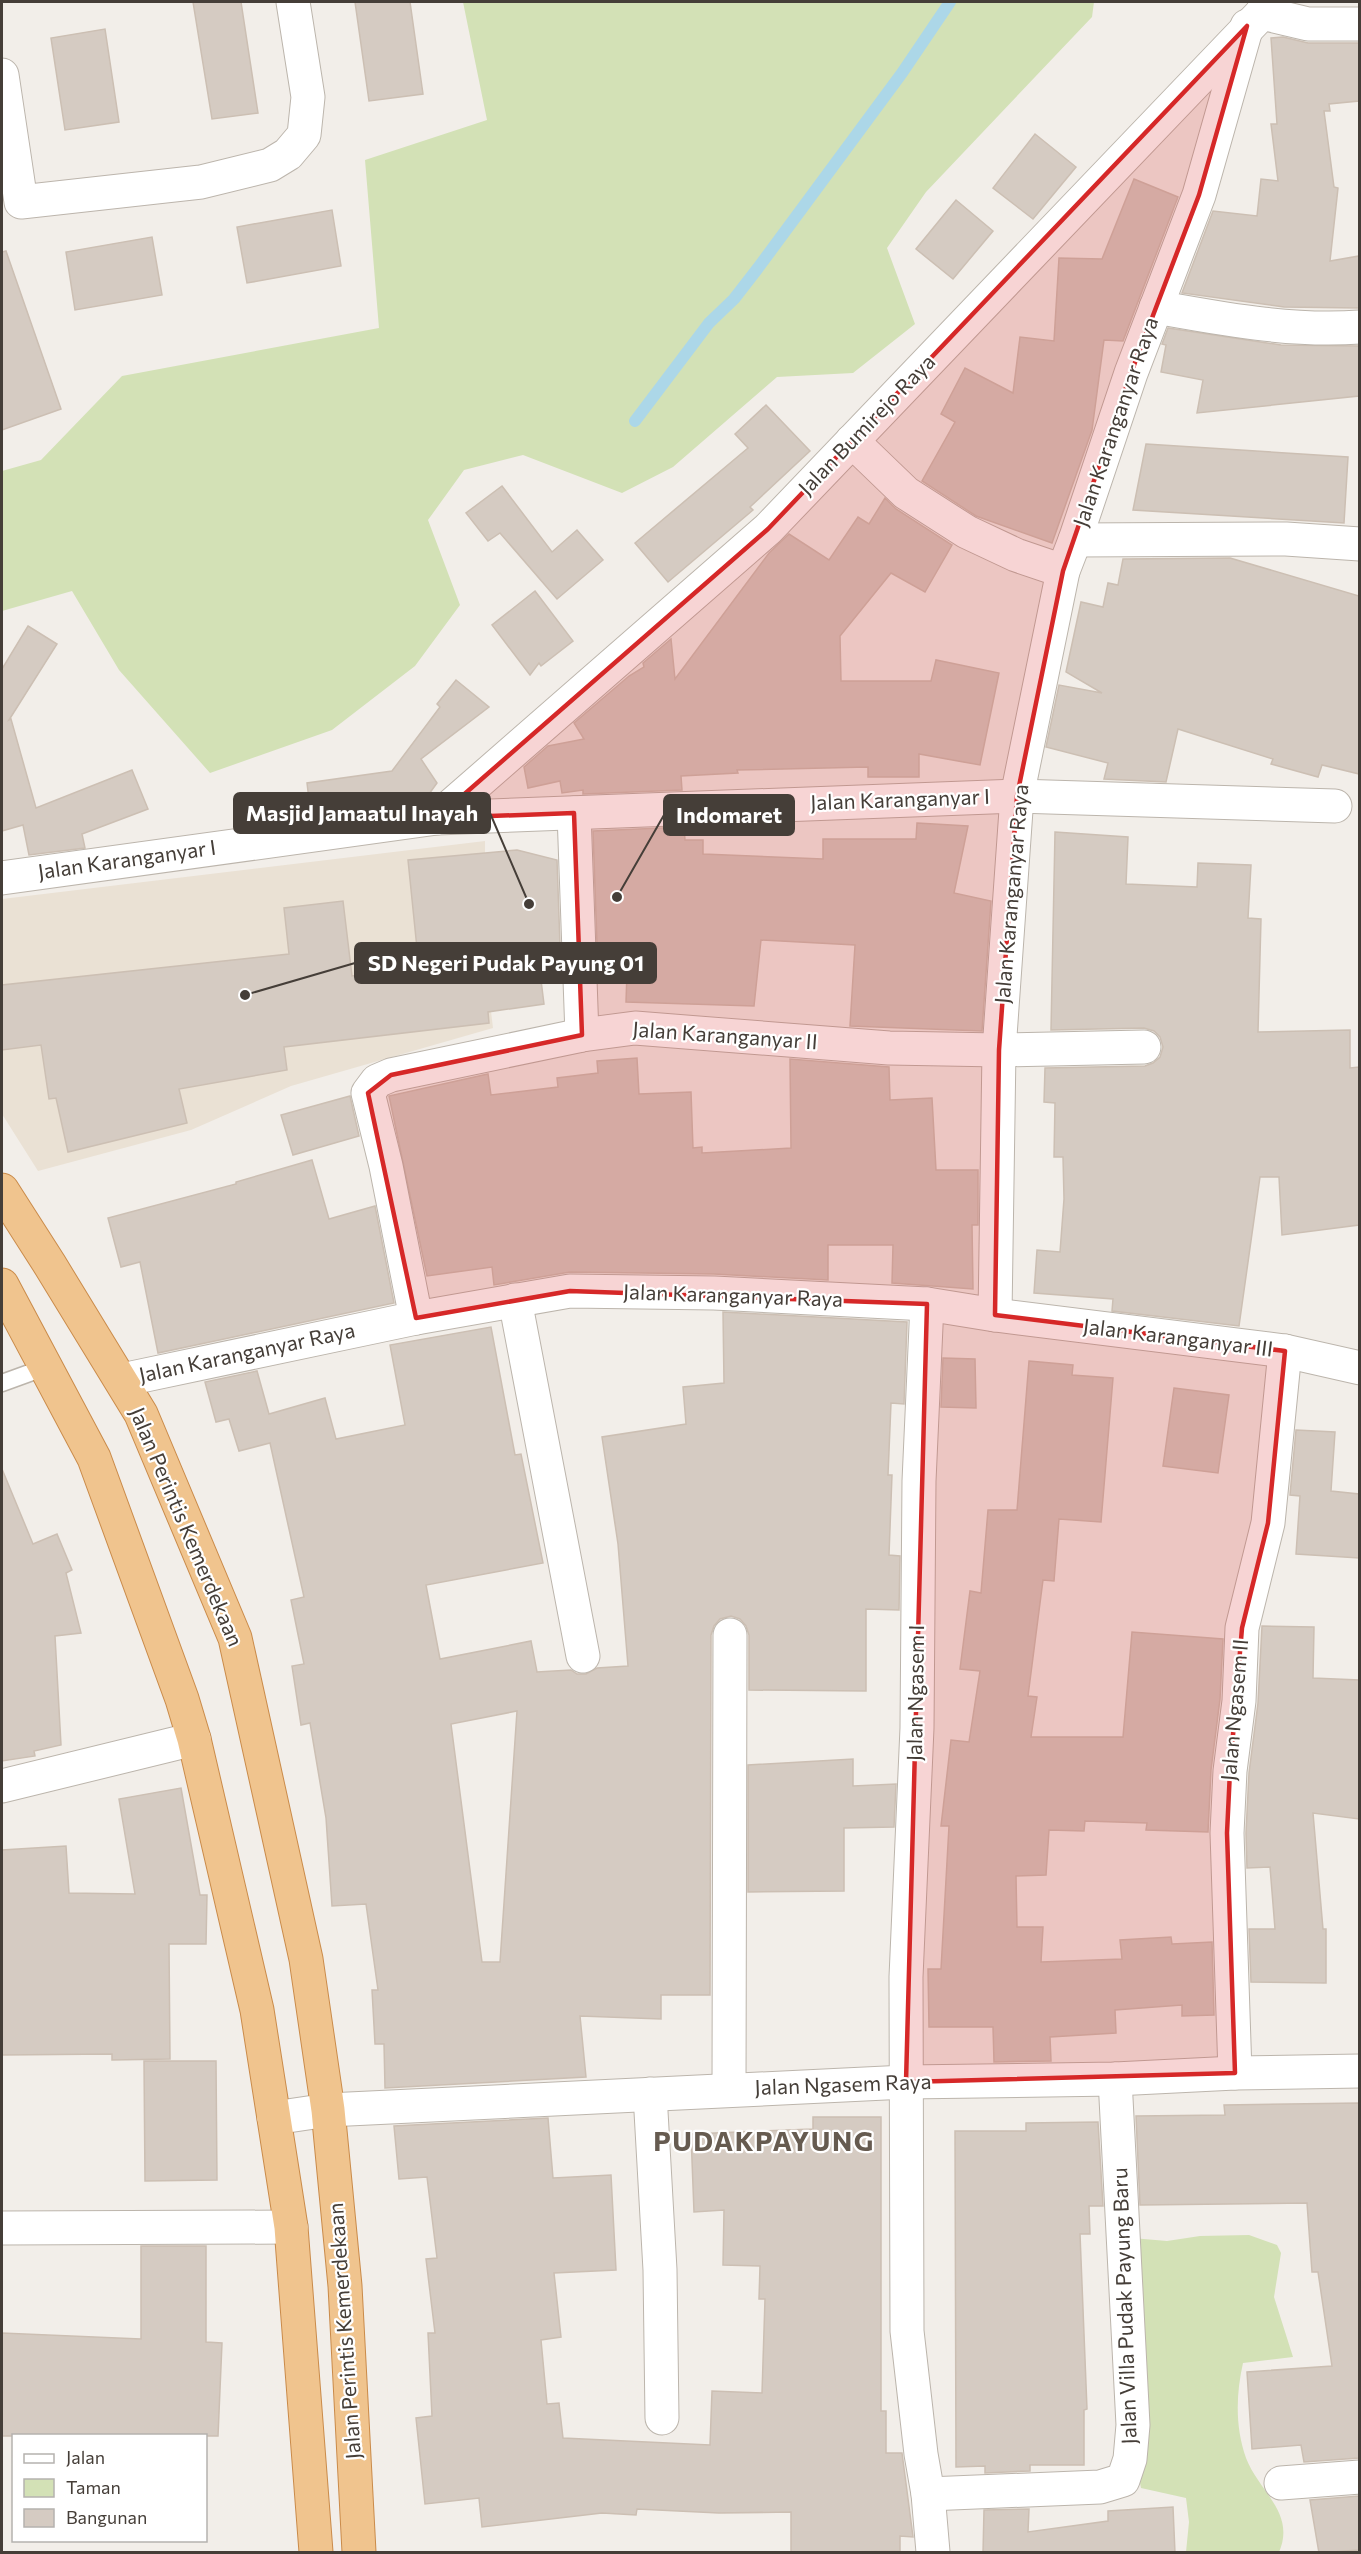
<svg xmlns="http://www.w3.org/2000/svg" width="1361" height="2554" font-family="Commissioner,sans-serif">
<rect width="100%" height="100%" fill="#f2eee9"/>
<polygon fill="#eae1d4" points="485,841 485,961 493,1028 291,1086 191,1130 38,1171 2,1114 2,899"/>
<g fill="#d3e1b6">
<polygon points="463,2 1094,2 1092,17 926,192 887,248 915,324 853,373 777,377 673,467 622,493 523,455 464,470 428,520 460,605 415,666 332,730 210,773 119,670 72,591 2,611 2,471 41,460 122,376 379,328 365,160 487,120"/>
<path d="M1249,2235L1277,2245L1281,2253L1274,2297L1293,2357L1243,2363C1236,2394 1235,2427 1246,2458C1259,2492 1296,2513 1279,2552H1186L1189,2522L1186,2498L1141,2488L1136,2462L1132,2238L1167,2241L1200,2236Z"/>
</g>
<g fill="none" stroke-linecap="round" stroke-linejoin="round">
<polyline stroke="#acd7e8" stroke-width="12" points="635,421 709,323 734,299 758,268 902,73 950,2"/>
</g>
<g fill="#d5cbc2" stroke="#ccbfb3" stroke-width="1.5" fill-rule="evenodd">
<polygon points="193,2 241,2 258,113 212,119"/>
<polygon points="355,2 410,2 423,94 369,101"/>
<polygon points="105,29 119,122 65,130 51,38"/>
<polygon points="1283,37 1308,43 1359,43 1359,101 1329,104 1330,111 1324,111 1334,187 1338,188 1330,261 1359,256 1359,308 1284,307 1182,293 1213,211 1257,216 1261,179 1278,181 1271,124 1277,124 1271,38"/>
<polygon points="1035,134 1076,167 1033,219 993,188"/>
<polygon points="1134,179 1178,197 1123,341 1104,340 1092,430 1052,543 976,516 922,481 955,422 941,414 965,368 1013,393 1020,337 1054,341 1059,258 1102,259"/>
<polygon points="956,200 993,231 953,279 916,249"/>
<polygon points="332,210 341,266 247,283 237,227"/>
<polygon points="152,237 162,295 75,310 66,252"/>
<polygon points="6,251 61,409 2,430 2,252"/>
<polygon points="1168,328 1281,345 1359,346 1359,396 1197,413 1203,380 1161,372 1166,345 1162,344"/>
<polygon points="766,405 810,451 750,507 753,510 668,582 635,543 748,448 735,434"/>
<polygon points="1146,444 1348,457 1344,523 1133,510"/>
<polygon points="502,486 552,552 577,530 603,560 557,599 500,533 488,541 466,513"/>
<polygon points="885,498 896,509 952,545 925,592 891,573 840,636 841,681 931,681 936,660 999,673 980,765 919,754 919,777 868,777 868,767 737,770 738,773 681,776 682,790 583,794 583,790 562,793 560,781 528,788 524,767 548,746 584,739 574,723 629,676 644,667 643,663 671,639 675,679 769,553 789,534 829,560 858,517 869,524"/>
<polygon points="1230,558 1359,596 1359,774 1322,765 1318,777 1271,764 1273,759 1178,729 1166,782 1104,779 1108,763 1046,747 1059,685 1102,693 1066,672 1081,602 1103,607 1108,583 1118,585 1123,559"/>
<polygon points="535,591 573,641 541,666 539,663 530,675 492,625"/>
<polygon points="28,626 57,644 9,720 11,719 36,808 132,770 148,809 82,834 85,848 29,855 23,825 2,831 2,669"/>
<polygon points="456,680 489,707 421,759 437,783 424,801 311,816 307,783 392,771 440,707 437,704"/>
<polygon points="917,823 968,826 954,893 991,901 982,1031 850,1026 855,945 761,940 754,1006 626,1002 628,943 597,944 593,831 684,827 685,840 703,840 703,854 823,859 823,839 916,839"/>
<polygon points="1055,832 1128,837 1126,884 1197,887 1198,863 1251,865 1248,918 1261,919 1258,1032 1350,1030 1350,1068 1359,1067 1359,1225 1282,1235 1279,1177 1260,1177 1239,1326 1112,1311 1113,1299 1034,1293 1037,1250 1060,1252 1064,1199 1063,1157 1054,1157 1055,1103 1044,1102 1045,1068 1145,1066 1153,1063 1160,1057 1163,1047 1160,1037 1154,1031 1144,1028 1051,1030"/>
<polygon points="517,850 557,860 560,945 550,945 541,980 544,1004 488,1012 489,1023 284,1047 287,1070 179,1089 187,1123 68,1152 56,1098 49,1099 41,1045 2,1050 2,985 289,954 284,908 343,901 352,976 419,968 408,860"/>
<polygon points="637,1058 639,1094 691,1092 693,1148 702,1147 702,1153 791,1148 790,1059 889,1067 890,1100 932,1098 936,1170 978,1170 978,1225 972,1225 973,1289 892,1283 893,1245 828,1245 828,1280 714,1274 570,1272 494,1285 492,1267 427,1276 389,1096 488,1074 491,1095 558,1087 557,1078 598,1073 597,1061"/>
<polygon points="350,1096 359,1136 293,1155 281,1115"/>
<polygon points="312,1160 329,1219 375,1206 394,1303 158,1353 140,1262 121,1267 108,1218 236,1184 236,1182"/>
<path d="M723,1312L907,1322L904,1404L891,1403L888,1475H892L889,1555L900,1556L899,1610L866,1609V1691L749,1690V1635L746,1626L740,1619L731,1616L720,1619L714,1626L711,1635L710,1995H661V2019L580,2016L586,2077L385,2088L384,2044H375L372,1990H378L366,1904L332,1906L326,1818L310,1723L301,1725L292,1666L304,1664L291,1600L304,1597L270,1443L239,1451L229,1419L216,1422L205,1382L257,1371L269,1414L325,1398L336,1439L405,1425L390,1345L491,1327L515,1455L521,1454L543,1563L426,1585L440,1659L531,1641L537,1672L571,1670L577,1674H586L597,1668L628,1666L618,1544L602,1437L686,1424L683,1387L724,1383ZM517,1711L500,1962H482L451,1724Z"/>
<polygon points="943,1358 975,1359 976,1408 941,1407"/>
<polygon points="1029,1361 1073,1365 1072,1375 1113,1378 1101,1522 1059,1519 1054,1581 1043,1580 1028,1696 1037,1697 1031,1737 1123,1737 1132,1632 1223,1639 1220,1699 1211,1770 1208,1832 1146,1830 1147,1823 1085,1821 1084,1831 1049,1830 1046,1875 1016,1876 1017,1927 1043,1927 1041,1962 1122,1959 1120,1940 1171,1937 1172,1944 1212,1942 1214,2015 1182,2016 1182,2005 1115,2010 1116,2033 1050,2037 1051,2061 994,2062 993,2027 929,2027 928,1969 941,1969 949,1826 941,1826 951,1740 969,1742 980,1671 960,1669 970,1591 981,1593 988,1510 1017,1510"/>
<polygon points="1174,1388 1229,1395 1218,1473 1163,1466"/>
<polygon points="1296,1430 1335,1432 1331,1491 1359,1494 1359,1558 1296,1554 1300,1496 1290,1495"/>
<polygon points="2,1469 33,1544 57,1534 72,1570 66,1573 81,1633 55,1636 61,1745 34,1751 35,1756 2,1761"/>
<polygon points="1262,1626 1314,1627 1313,1678 1359,1680 1359,1819 1313,1813 1323,1929 1326,1929 1326,1983 1251,1982 1249,1929 1275,1929 1270,1867 1247,1868 1246,1833 1249,1773 1258,1703"/>
<polygon points="853,1759 853,1786 896,1784 894,1827 844,1828 844,1891 748,1892 748,1765"/>
<polygon points="181,1788 200,1895 207,1895 206,1944 169,1944 170,2059 112,2060 112,2054 2,2055 2,1850 66,1846 69,1893 135,1894 119,1799"/>
<polygon points="144,2061 216,2061 217,2180 145,2181"/>
<polygon points="1359,2103 1359,2458 1304,2462 1301,2445 1252,2449 1247,2372 1332,2366 1318,2272 1312,2272 1307,2203 1140,2205 1136,2116 1225,2115 1224,2105"/>
<polygon points="813,2117 881,2117 881,2411 886,2411 886,2453 902,2453 913,2537 900,2536 900,2551 791,2553 791,2512 719,2513 637,2509 636,2515 602,2513 482,2527 479,2498 425,2504 416,2418 432,2416 428,2333 435,2333 426,2259 437,2258 427,2177 399,2179 394,2126 548,2118 553,2178 611,2175 616,2270 554,2273 561,2337 541,2340 547,2404 559,2403 563,2438 710,2445 712,2391 762,2393 765,2299 759,2299 760,2266 723,2265 724,2210 694,2212 691,2134 813,2129"/>
<polygon points="1098,2122 1103,2206 1089,2206 1090,2234 1080,2234 1087,2409 1084,2410 1084,2465 1030,2465 1030,2471 985,2473 985,2466 956,2467 955,2131 1026,2131 1026,2123"/>
<polygon points="141,2246 206,2246 206,2342 222,2343 218,2436 2,2436 2,2333 141,2339"/>
<polygon points="1359,2496 1359,2550 1319,2553 1310,2500"/>
<polygon points="1173,2507 1175,2553 983,2553 984,2510 1029,2509 1028,2532 1108,2521 1108,2511"/>
</g>
<g fill="none" stroke-linecap="round" stroke-linejoin="round">
<defs>
<polyline id="service" points="2,1383 46,1367"/>
<g id="minor">
<polyline points="1262,13 1308,24 1360,24"/>
<polyline points="2,75 21,202 201,182 270,165 288,154 304,135 308,97 293,2"/>
<path d="M1156,307C1224,319 1290,332 1360,327"/>
<polyline points="852,441 906,493 967,532 1016,555 1063,571"/>
<polyline points="1075,540 1286,539 1360,544"/>
<polyline points="574,813 582,1035"/>
<polyline points="437,818 768,529 1262,13 1267,2"/>
<polyline points="2,878 437,818 1017,796 1335,806"/>
<polyline points="515,1300 583,1656"/>
<polyline points="927,1304 919,1481 917,1728 906,1977 907,2331 921,2454 928,2494 933,2552"/>
<polyline points="995,1315 1285,1351 1360,1368"/>
<polyline points="416,1318 386,1166 368,1093 377,1081 391,1075 582,1035 635,1028 889,1048 999,1050 1144,1047"/>
<polyline points="122,1380 416,1318 570,1291 714,1293 927,1304 995,1315 999,1050 1017,796 1063,571 1075,540 1131,373 1199,195 1247,26"/>
<polyline points="2,1786 194,1739"/>
<polyline points="1235,2073 1227,1833 1230,1771 1239,1701 1242,1628 1268,1523 1285,1351"/>
<polyline points="729,2089 730,1635"/>
<polyline points="650,2094 660,2270 662,2418"/>
<polyline points="274,2118 328,2110 906,2082 1115,2079 1235,2073 1360,2071"/>
<polyline points="2,2228 291,2227"/>
<polyline points="1281,2483 1360,2477"/>
<polyline points="928,2494 1100,2487 1123,2480 1130,2459 1133,2425 1115,2079"/>
</g>
<g id="trunk">
<polyline points="2,1190 50,1265 141,1414 235,1638 306,1959 328,2110 345,2286 359,2552"/>
<polyline points="2,1285 94,1458 182,1699 194,1739 257,2010 291,2227 316,2552"/>
</g>
</defs>
<use href="#service" stroke="#bcb5ac" stroke-width="19"/>
<use href="#minor" stroke="#bcb5ac" stroke-width="35"/>
<use href="#trunk" stroke="#ca8b4a" stroke-width="35"/>
<use href="#service" stroke="#fff" stroke-width="16"/>
<use href="#minor" stroke="#fff" stroke-width="33"/>
<use href="#trunk" stroke="#f0c48e" stroke-width="33"/>
</g>
<path fill="#d62828" fill-opacity="0.2" stroke="#d62828" stroke-width="4.5" stroke-linejoin="round" d="M1247,26L1199,195L1131,373L1063,571L1017,796L999,1050L995,1315L1285,1351L1268,1523L1242,1628L1230,1771L1227,1833L1235,2073L906,2082L927,1304L570,1291L416,1318L368,1093L391,1075L582,1035L574,813L437,818L768,529Z"/>
<g text-anchor="middle" stroke-width="4.5" stroke-linejoin="round" paint-order="stroke">
<g font-size="21" fill="#453e38" stroke="#fff">
<text transform="translate(1116 422) rotate(-71)" y="7">Jalan Karanganyar Raya</text>
<text transform="translate(867 425) rotate(-46)" y="7">Jalan Bumirejo Raya</text>
<text transform="translate(900 800) rotate(-2)" y="7">Jalan Karanganyar I</text>
<text transform="translate(127 860) rotate(-8)" y="7">Jalan Karanganyar I</text>
<text transform="translate(1012 894) rotate(-85)" y="7">Jalan Karanganyar Raya</text>
<text transform="translate(725 1036) rotate(4)" y="7">Jalan Karanganyar II</text>
<text transform="translate(733 1296) rotate(2)" y="7">Jalan Karanganyar Raya</text>
<text transform="translate(1178 1338) rotate(7)" y="7">Jalan Karanganyar III</text>
<text transform="translate(247 1353) rotate(-12)" y="7">Jalan Karanganyar Raya</text>
<text transform="translate(186 1527) rotate(67)" y="7">Jalan Perintis Kemerdekaan</text>
<text transform="translate(916 1693) rotate(-89)" y="7">Jalan Ngasem I</text>
<text transform="translate(1235 1710) rotate(-85)" y="7">Jalan Ngasem II</text>
<text transform="translate(843 2085) rotate(-2)" y="7">Jalan Ngasem Raya</text>
<text transform="translate(1125 2306) rotate(-92)" y="7">Jalan Villa Pudak Payung Baru</text>
<text transform="translate(345 2331) rotate(-94)" y="7">Jalan Perintis Kemerdekaan</text>
</g>
<g font-size="27" font-weight="bold" letter-spacing="1.5" fill="#665b50" stroke="#fff">
<text x="764" y="2151">PUDAKPAYUNG</text>
</g>
</g>
<path fill="none" stroke="#453e38" stroke-width="2" d="M529 904L490 813M617 897L664 815M245 995L355 963"/>
<g fill="#453e38" stroke="#fff" stroke-width="2">
<circle cx="529" cy="904" r="6"/>
<circle cx="617" cy="897" r="6"/>
<circle cx="245" cy="995" r="6"/>
</g>
<g fill="#453e38" stroke="#453e38" stroke-width="2">
<rect x="234" y="793" width="256" height="40" rx="6"/>
<rect x="664" y="795" width="130" height="40" rx="6"/>
<rect x="355" y="943" width="301" height="40" rx="6"/>
</g>
<g font-size="22" text-anchor="middle" font-weight="bold" fill="#fff">
<text x="362" y="821">Masjid Jamaatul Inayah</text>
<text x="729" y="823">Indomaret</text>
<text x="506" y="971">SD Negeri Pudak Payung 01</text>
</g>
<rect width="1361" height="2554" fill="none" stroke="#453e38" stroke-width="6"/>
<rect x="12" y="2434" width="195" height="108" fill="#ffffff" stroke="#b5b2af" stroke-width="1.5"/>
<rect x="24" y="2454" width="30" height="9" fill="#ffffff" stroke="#b5b2af" stroke-width="1.5"/>
<text x="66" y="2464" font-size="18" fill="#453e38">Jalan</text>
<rect x="24" y="2479" width="30" height="18" fill="#d3e1b6" stroke="#b5b2af" stroke-width="1.5"/>
<text x="66" y="2494" font-size="18" fill="#453e38">Taman</text>
<rect x="24" y="2509" width="30" height="18" fill="#d5cbc2" stroke="#b5b2af" stroke-width="1.5"/>
<text x="66" y="2524" font-size="18" fill="#453e38">Bangunan</text>
</svg>
